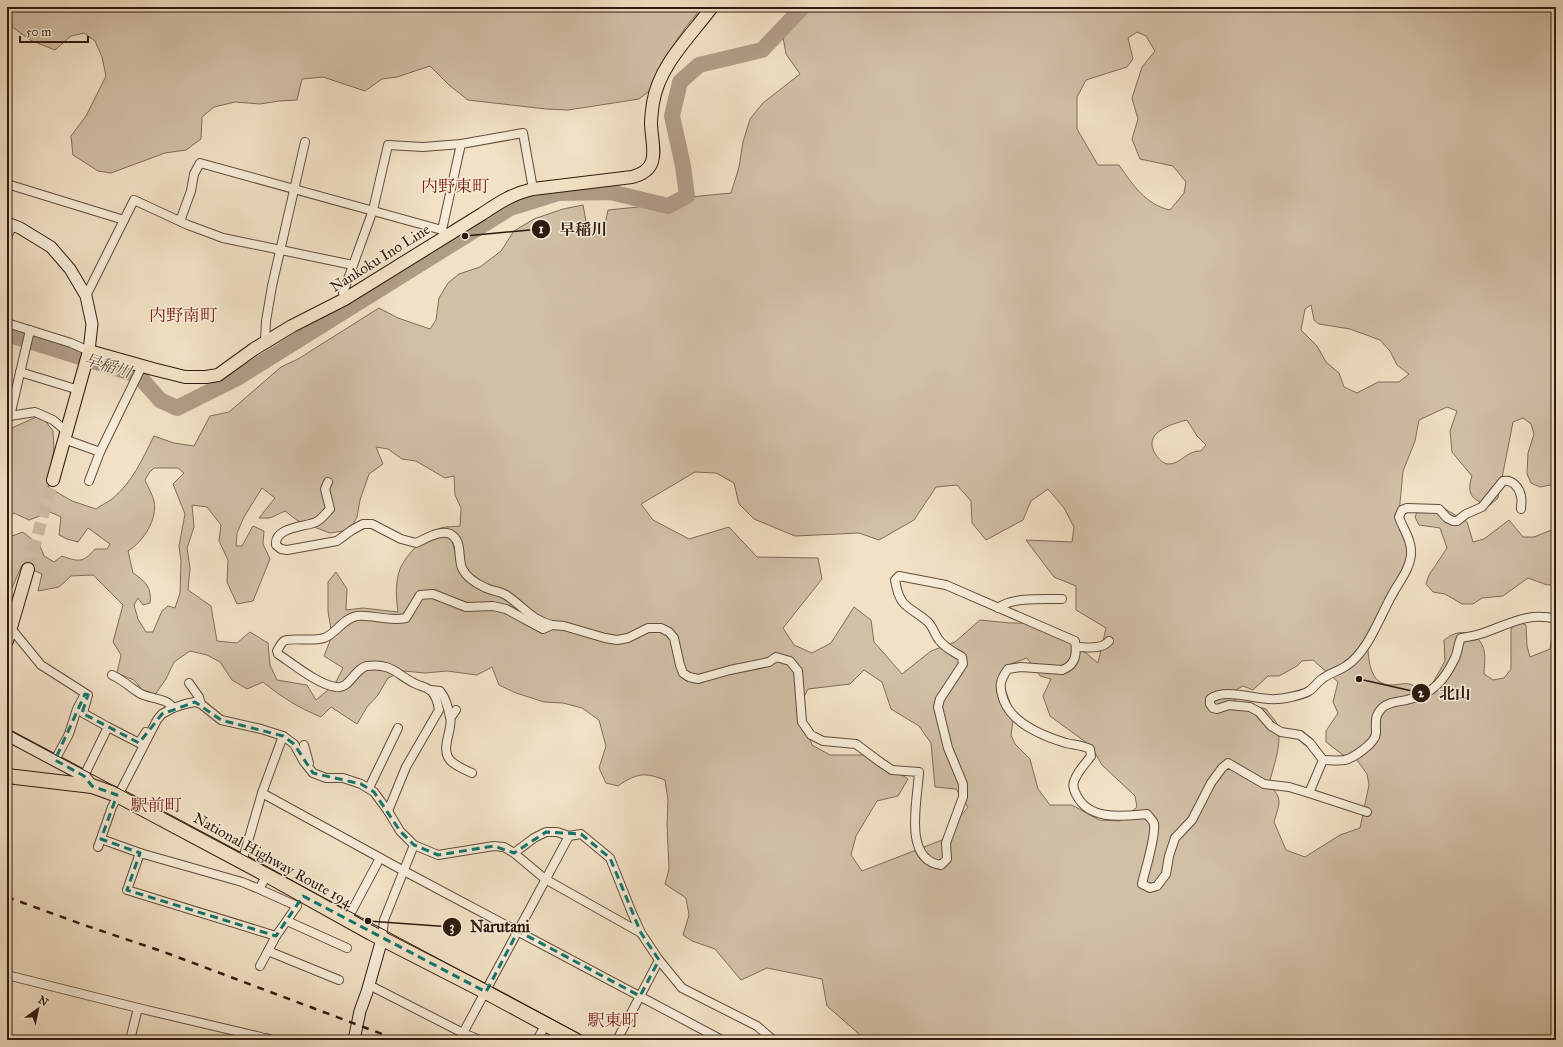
<svg xmlns="http://www.w3.org/2000/svg" width="1563" height="1047" font-family="'IM FELL Great Primer','Noto Serif JP',serif">
<rect width="100%" height="100%" fill="#f2e1c5"/>
<filter id="stains"><feTurbulence type="fractalNoise" baseFrequency=".005" numOctaves="4"/><feColorMatrix values="0 0 0 0 .2 0 0 0 0 .09 0 0 0 0 .02 0 0 0 .5 -.17"/></filter>
<radialGradient id="worn" r=".72"><stop offset=".6" stop-color="#630" stop-opacity="0"/><stop offset="1" stop-color="#630" stop-opacity=".3"/></radialGradient>
<g fill="#d1bfa6" stroke="#806c5a" fill-rule="evenodd">
<polygon points="7,7 702,7 686,27 665,57 654,87 639,99 568,110 546,109 468,100 449,85 430,66 397,77 382,79 365,91 323,77 302,79 297,100 279,101 260,104 235,102 214,107 202,117 201,139 186,150 165,153 111,173 98,171 73,155 71,136 86,116 106,76 102,57 95,41 84,33 71,36 55,50 30,40 7,23"/>
<path d="M804,7H1556V484L1540,487L1531,483L1527,474L1528,453L1534,434L1531,424L1523,418L1513,422L1498,498L1490,505C1472,501 1466,494 1472,476L1452,452L1450,431L1457,411L1447,407L1419,420L1415,441L1403,471L1398,524L1409,542V553L1398,594L1367,638C1369,656 1367,686 1393,685C1406,684 1408,681 1419,689L1430,688L1445,661L1444,640C1446,639 1449,636 1452,635C1466,628 1482,637 1484,651C1486,658 1484,667 1484,674L1493,680L1504,678L1511,669V629L1517,621L1526,625L1527,646L1530,657L1550,649L1553,629L1556,626V1040H861L858,1033L827,1006L822,979L767,968L741,980L715,949L692,941L683,935L689,915L686,898L665,884L669,869L667,824L668,800L665,780C644,772 637,773 618,786L606,783L599,768L606,746L599,720L582,708L563,703L544,702L516,693L499,685L492,667L477,675L447,671L425,673L403,671L388,678L378,695L367,707L357,724L331,707L321,717C297,707 283,698 263,682L247,689L232,680L220,662L207,655L190,651L174,662L166,679L154,696L144,692L134,680L117,673L121,655L113,642L123,605L93,575L71,576L59,587L38,591L42,574L22,565L12,588L7,589V532L12,536L23,532L40,546L44,556L54,562L62,556C79,562 83,563 95,549H107L110,544L88,528L78,542L67,539L59,535L61,517L50,512L29,520L14,513L8,518L7,525V430L41,415L53,431L54,450L48,487L72,501L96,509C101,505 107,503 112,499C132,483 143,458 154,436L174,443L194,446L210,416L229,412L281,367L298,359L379,308L398,318L430,329L436,320L439,298L448,283L459,274L480,267L501,251L514,231L534,219L563,209L583,205L587,227L604,230L608,210L638,207L659,200L731,193L739,167L743,142L750,119L763,103L800,74L786,54L783,37L797,23ZM1137,32L1146,36L1155,51L1142,67L1132,98L1138,119L1132,139L1140,159L1173,166L1186,182L1184,193L1170,210C1146,205 1132,184 1119,165H1098L1077,129V97L1086,80L1127,67L1133,59L1128,38ZM1311,305L1314,320L1319,324L1350,329L1380,340L1390,351L1397,365L1409,374L1399,382H1378L1357,393L1344,387L1339,373L1326,362L1317,346L1301,330L1305,309ZM1187,420L1197,436L1206,445L1201,451C1187,450 1180,465 1168,464C1162,463 1159,459 1156,455C1141,433 1171,424 1187,420ZM376,447L388,449L402,459L416,461L445,478L454,476L455,495L461,508L460,526C454,527 447,526 441,528C428,532 405,556 400,569C395,583 396,598 398,612L363,608L346,610L347,589L336,572L328,582V611L332,636L324,656L343,668L335,684L316,700L307,685L277,680L270,665L268,643L250,632L237,643L217,641L211,606L188,590L190,568L187,548L194,527L192,505L207,507L221,525L219,541L228,560L227,582L237,604L253,601L270,559L263,544L264,531L253,526L242,546H236L237,533L244,517L262,488L275,498L259,518H270L285,511L298,521L330,533L350,530L357,517L360,500L369,474L383,464ZM154,468H178L184,473L173,484L185,514L179,546L181,561L180,593L175,608L168,606L162,611L153,632H146L138,619L134,605L138,598L143,605L150,603C152,587 145,581 133,573L128,551C143,542 158,519 154,501C152,494 148,487 145,480L149,473ZM695,472L716,473L734,483L739,504L754,519L795,536L859,533L879,540L914,520L936,487L957,485L971,501L972,523L986,540L1023,520L1031,501L1048,489L1064,508L1074,527L1072,542L1026,540L1054,577L1076,586V610L1106,628L1098,663L1064,635L1038,623H1010L980,620L955,642L931,651L902,674L874,642L871,620L854,607L831,643L812,653L794,645L783,628L822,579L818,558L757,557L729,527L689,539L653,520L641,504ZM1027,658L1040,676L1051,679L1043,696L1050,716L1091,746L1102,765L1135,796L1137,807L1120,821L1099,820L1072,805H1050L1038,789L1030,759L1015,744L1011,735L1014,714L1004,686L1003,675L1008,665ZM1313,660L1338,682L1333,702L1338,713L1326,731V742L1343,755L1354,756L1367,774L1369,785L1360,828L1340,835L1305,857L1286,850L1274,822C1279,804 1284,799 1269,785C1273,766 1282,747 1278,727C1277,721 1269,714 1266,709L1235,701L1234,691L1243,686L1253,690L1268,676H1279L1297,666L1302,661ZM864,670L882,682L891,709L919,726L931,743L935,787L956,789L968,807L942,840L862,871L851,855L856,836L877,801L898,796L908,779L873,755H830L812,745L799,707L808,689L850,684Z"/>
<polygon points="1440,506 1467,522 1473,542 1484,539 1509,520 1523,537 1534,537 1554,529 1556,530 1556,584 1547,585 1528,578 1503,596 1482,598 1473,604 1462,604 1445,594 1433,592 1426,584 1429,575 1447,548 1440,528 1419,525 1415,517 1419,507"/>
</g>
<g fill="none" stroke-linecap="round" stroke-linejoin="round">
<polyline stroke="#b09d87" stroke-width="16" points="7,334 138,375 160,400 177,408 239,377 510,208 558,193 610,192 668,206 687,196 683,166 672,116 680,82 699,65 762,50 803,7"/>
<polyline stroke="#cbb9a0" stroke-width="12" stroke-dasharray="12 6" stroke-linecap="butt" points="28,569 53,480"/>
<defs>
<g id="street">
<polyline points="7,184 124,220 86,296"/>
<polyline points="124,220 134,200 188,225 223,238 353,265"/>
<polyline points="180,221 191,191 194,174 200,163 442,230"/>
<polyline points="445,234 442,230 461,144"/>
<polyline points="7,237 13,225"/>
<polyline points="345,299 343,293 373,210 388,145 423,147 461,144 523,133 533,189"/>
<polyline points="7,323 71,343 89,351"/>
<polyline points="30,330 10,416 35,412 53,420 66,431"/>
<polyline points="265,342 266,321 272,286 305,142"/>
<polyline points="20,372 79,390"/>
<polyline points="64,439 100,452"/>
<polyline points="89,481 100,452 142,366"/>
<path d="M328,482L325,489L330,509C326,513 321,520 316,522C305,527 274,527 276,545L281,549L287,550L337,541L352,530L363,524H372L401,539L416,543C425,539 444,527 453,536C462,543 458,559 462,568C466,577 477,584 486,588C492,591 500,591 506,595C523,606 531,620 552,625"/>
<path d="M998,608C1011,597 1045,599 1062,599"/>
<polyline points="9,626 41,665 88,695 83,713 108,727 84,776"/>
<path d="M1076,647C1087,647 1101,650 1109,641"/>
<path d="M112,675C123,680 131,688 141,694C151,699 167,698 173,708"/>
<polyline points="189,683 199,697 201,704"/>
<path d="M431,690L440,691C446,698 448,708 450,717C454,729 438,750 452,762C458,767 465,770 472,773"/>
<polyline points="451,717 456,710"/>
<polyline points="108,727 139,743 146,732"/>
<polyline points="304,745 309,763"/>
<polyline points="55,760 69,734 77,709 85,694"/>
<path d="M1323,760L1310,743L1300,735L1281,732L1271,726L1259,712L1250,707L1229,705L1217,709L1213,708L1210,704V699C1226,687 1258,701 1276,699C1283,699 1303,695 1309,691C1314,688 1317,682 1322,679C1329,673 1339,671 1346,666C1368,652 1380,616 1392,595C1399,582 1410,569 1411,554C1412,540 1403,529 1399,517L1402,510L1407,508L1439,509L1447,518L1453,521H1457L1466,514L1482,507L1503,481C1512,479 1519,487 1521,496C1522,500 1521,505 1521,509"/>
<polyline points="369,788 398,728"/>
<polyline points="262,793 404,871 722,1040"/>
<polyline points="1309,793 1367,812"/>
<path d="M388,811L406,767L439,710C438,704 436,695 431,691C427,687 419,686 414,683C396,674 392,663 367,666C355,668 349,690 336,687C319,685 293,664 278,654L277,651C279,648 281,643 284,641C290,637 313,642 324,638C336,634 343,618 357,616C372,614 388,622 406,618L420,595L433,594L466,607L493,606L506,609L543,629L552,625L564,626L605,638L617,640L628,638L648,628H661L669,632L674,638L680,665L683,673L689,677L698,679L730,670L769,662L776,657L790,661L798,671L802,722L811,735L823,741L856,744L880,762L892,770L919,772C918,798 902,860 941,865L947,859L946,843L963,797V784L948,748L938,707L940,699L963,664L962,657C954,652 945,648 939,640C935,635 933,627 928,622C909,605 900,610 895,580L899,576L946,585L1075,641C1077,654 1076,665 1062,670L1021,667L1008,669C999,681 999,687 1004,701C1013,724 1043,736 1066,743C1074,745 1082,745 1090,749L1091,756C1086,763 1078,771 1075,779C1072,784 1074,791 1077,796C1090,821 1123,816 1147,814C1149,817 1153,820 1154,824C1156,837 1145,870 1142,884L1150,888L1157,886L1166,874L1169,856L1175,838L1192,820L1211,783L1222,768L1228,763L1264,784L1289,787L1309,793L1323,760C1330,760 1338,761 1345,760C1353,758 1376,743 1376,733C1376,723 1374,716 1382,708C1389,701 1401,702 1410,699C1433,694 1445,679 1455,658C1458,652 1458,644 1461,638C1467,637 1474,636 1480,634C1506,626 1527,611 1556,619"/>
<polyline points="101,839 140,853"/>
<polyline points="98,847 112,807 122,788 157,720 162,714 173,708 185,704 195,702 201,704 221,720 261,729 283,736 294,744 304,762 313,773 326,778 343,778 361,784 374,792 388,811 400,831 414,845 438,855 494,846 504,847 514,853 534,838 546,832 557,832 569,836 581,834 610,858 632,913 641,933 659,960 617,1040"/>
<polyline points="514,853 545,879 641,933"/>
<polyline points="242,862 262,793 283,736"/>
<polyline points="259,889 242,882 140,853 127,890 276,936 297,906 259,889 267,875"/>
<polyline points="347,920 380,858"/>
<polyline points="287,921 347,948"/>
<polyline points="382,939 384,920 414,845"/>
<polyline points="268,951 339,980"/>
<polyline points="659,960 682,988 757,1026 773,1040"/>
<polyline points="260,966 276,936"/>
<polyline points="7,975 138,1008 130,1040"/>
<polyline points="369,985 463,1033 480,1040"/>
<polyline points="138,1008 261,1037"/>
<polyline points="463,1033 569,836"/>
<polyline points="266,1038 272,1040"/>
<polyline points="537,1040 546,1024"/>
</g>
<g id="secondary">
<polyline points="7,223 20,228 51,247 70,269 86,296 92,324 89,351"/>
<polyline points="7,735 84,776 92,786"/>
<polyline points="354,1040 360,1011 367,992 382,939"/>
</g>
<g id="primary">
<path d="M53,480L89,351L153,369L185,377H206L218,375L254,349L292,326L345,299L482,214C500,202 512,194 533,189L632,177C662,169 652,148 651,124C651,117 652,110 653,103C659,65 690,37 712,7"/>
<polyline points="7,641 28,569"/>
</g>
<polyline id="highway" points="7,776 92,786 117,795 267,875 371,933 486,992 575,1040"/>
</defs>
<use href="#street" stroke="#604c3c" stroke-width="10"/>
<use href="#secondary" stroke="#2f1a0e" stroke-width="13"/>
<use href="#primary" stroke="#2f1a0e" stroke-width="14"/>
<use href="#highway" stroke="#2f1a0e" stroke-width="16"/>
<use href="#street" stroke="#f7ecd9" stroke-width="8"/>
<use href="#secondary" stroke="#f7ecd9" stroke-width="11"/>
<use href="#primary" stroke="#f2e1c5" stroke-width="12"/>
<use href="#highway" stroke="#f2e1c5" stroke-width="14"/>
<polyline stroke="#2f1a0e" stroke-width="1" points="7,729 591,1040"/>
<polyline stroke="#2f1a0e" stroke-width="2.5" stroke-dasharray="7 7" stroke-linecap="butt" points="7,897 84,925 164,952 398,1040"/>
</g>
<path fill="none" stroke="#0f766e" stroke-width="3" stroke-dasharray="8 5" stroke-linejoin="round" d="M85,694L88,695L82,713L139,743L162,714L195,702L221,720L283,736L294,744L313,773L361,784L374,792L400,831L414,845L438,855L494,846L514,853L546,832L581,834L610,858L641,933L659,960L640,996L518,931L486,992L303,896L276,936L127,890L140,853L101,839L117,795L92,786L84,776L55,760Z"/>
<g text-anchor="middle" stroke-width="3" stroke-linejoin="round" paint-order="stroke">
<g font-size="15" fill="#2f1a0e" stroke="#f7ecd9">
<text transform="translate(380 258) rotate(-32)" y="5">Nankoku Ino Line</text>
<text transform="translate(273 860) rotate(29)" y="5">National Highway Route 194</text>
</g>
<g font-size="16" font-style="italic" fill="#634e3e" stroke="#f7ecd9">
<text transform="translate(108 365) rotate(17)" y="6">早稲川</text>
</g>
<g font-size="17" fill="#7a1f14" stroke="#f7ecd9">
<text x="455" y="192">内野東町</text>
<text x="183" y="321">内野南町</text>
<text x="156" y="811">駅前町</text>
<text x="613" y="1026">駅東町</text>
</g>
</g>
<path fill="none" stroke="#2f1a0e" stroke-width="1.5" d="M465 236L541 229M1359 679L1421 693M368 921L452 927"/>
<g fill="#2f1a0e" stroke="#f7ecd9" stroke-width="1.5">
<circle cx="465" cy="236" r="4"/>
<circle cx="1359" cy="679" r="4"/>
<circle cx="368" cy="921" r="4"/>
<circle cx="541" cy="229" r="10"/>
<circle cx="1421" cy="693" r="10"/>
<circle cx="452" cy="927" r="10"/>
</g>
<g font-size="12" text-anchor="middle" font-weight="bold" fill="#fff">
<text x="541" y="233">1</text>
<text x="1421" y="697">2</text>
<text x="452" y="931">3</text>
</g>
<g font-size="16" text-anchor="middle" font-weight="bold" fill="#2f1a0e" stroke="#f7ecd9" stroke-width="3" stroke-linejoin="round" paint-order="stroke">
<text x="583" y="235">早稲川</text>
<text x="1455" y="699">北山</text>
<text x="500" y="932">Narutani</text>
</g>
<rect width="1563" height="1047" fill="none" stroke="#f2e1c5" stroke-width="24"/>
<rect x="8" y="8" width="1547" height="1031" fill="none" stroke="#2f1a0e" stroke-width="2"/>
<rect x="12" y="12" width="1539" height="1023" fill="none" stroke="#2f1a0e"/>
<g transform="translate(38 1009) rotate(33)" stroke="#f7ecd9" stroke-width="3" paint-order="stroke">
<path d="M0-3L7 15L0 10L-7 15Z" fill="#2f1a0e"/>
<text y="-6" font-size="11" font-weight="bold" text-anchor="middle" fill="#2f1a0e">N</text>
</g>
<path d="M20 36v6h68v-6" fill="none" stroke="#2f1a0e" stroke-width="2"/>
<text x="26" y="36" font-size="12" fill="#2f1a0e" stroke="#f7ecd9" stroke-width="3" paint-order="stroke">50 m</text>
<rect width="100%" height="100%" filter="url(#stains)"/>
<rect width="100%" height="100%" fill="url(#worn)"/>
</svg>
